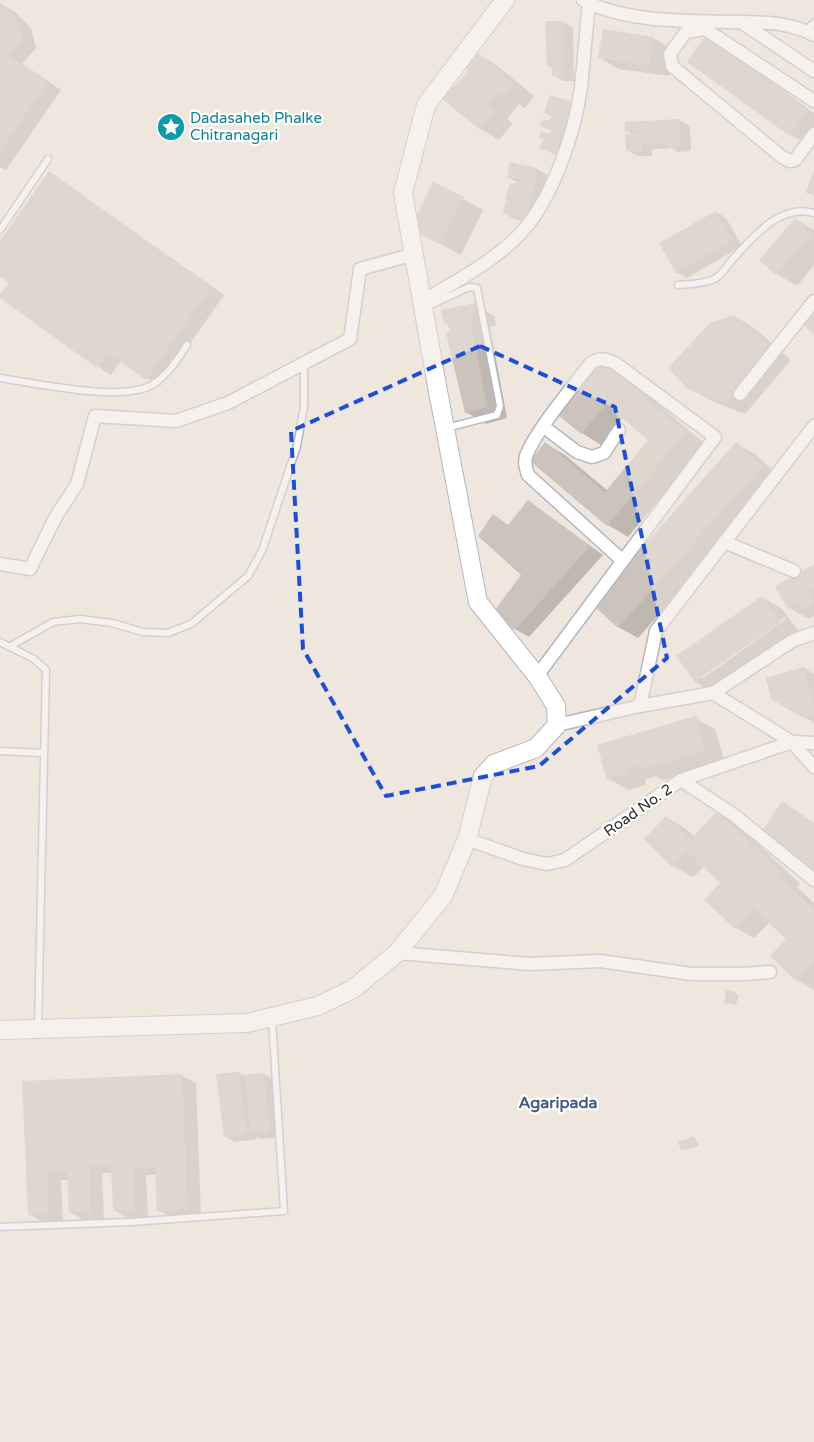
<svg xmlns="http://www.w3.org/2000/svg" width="814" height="1442" font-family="'Varela Round',sans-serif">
<rect width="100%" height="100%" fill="#efe6de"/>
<g fill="#0003" fill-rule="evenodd">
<polygon points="0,3 15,12 31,28 36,48 22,64 61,90 6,170 0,167"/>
<polygon points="563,22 573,28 574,81 564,81 554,75 554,69 549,66"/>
<polygon points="653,38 673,49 669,76 619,69 600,58"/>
<polygon points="705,38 725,49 814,113 814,141 811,146 791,135"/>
<polygon points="475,53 495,64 534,96 525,108 519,104 507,119 513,123 499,140 479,128 447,84 454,88 470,69"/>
<polygon points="572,103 566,159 541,148 552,131 542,126 551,123 553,117 546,113"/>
<polygon points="680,121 690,126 691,151 678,152 672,148 652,149 652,156 637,156 627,150 634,135 626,130"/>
<polygon points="537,169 547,175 537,224 514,219 504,213 518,183 508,177"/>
<polygon points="50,173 224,295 160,386 121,361 111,375 0,297 10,282 0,275 0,243"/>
<polygon points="434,183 483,210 461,255 411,228"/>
<polygon points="716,212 726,218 742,246 687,278 677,272"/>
<polygon points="795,219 814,230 814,265 797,286 777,274 760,260"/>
<polygon points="474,305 494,316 496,325 490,327 507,418 486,424 466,412 451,333 448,324 445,322"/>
<polygon points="734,316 754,328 791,360 745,414 710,400 689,388"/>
<polygon points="601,362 621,373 705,444 628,537 608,525 531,461 546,444 565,455 608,491 650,440 624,417 601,445 582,433"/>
<polygon points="737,444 756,455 781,478 638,638 618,627"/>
<polygon points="528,501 603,555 529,637 515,629 522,575 493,516 509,526"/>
<polygon points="814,565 814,616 809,619 789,608"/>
<path d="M762,597L782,609L800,633L715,693L695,682ZM785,617L786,619L702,679V676Z"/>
<polygon points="804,668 814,674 814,723 773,698"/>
<polygon points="695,718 715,729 725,762 662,780 656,776 645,780 646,785 628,790 608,778"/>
<polygon points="718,813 737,824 800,884 797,887 814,903 814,990 797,980 787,939 770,922 754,938 734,927 722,883 704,866 693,877 673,866 666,817 686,829 695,837"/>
<polygon points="735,993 738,995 736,1005 725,1002"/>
<polygon points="239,1073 245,1076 264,1074 274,1080 279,1137 261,1139 256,1136 257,1139 235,1142 225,1136"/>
<polygon points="182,1076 196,1083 201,1216 172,1218 158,1210 157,1175 146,1175 148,1217 128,1218 114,1210 113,1173 102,1173 104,1219 84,1220 70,1212 69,1180 61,1180 63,1221 43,1222 29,1214 24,1083"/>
<polygon points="693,1137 699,1145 685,1150 682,1149"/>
</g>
<g fill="#cac4bc">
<polygon points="0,2 17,19 23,40 9,56 49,81 0,151"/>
<polygon points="545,21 564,21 564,76 552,76 552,67 547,67"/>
<polygon points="603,29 654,37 649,66 598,58"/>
<polygon points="705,36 808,110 790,136 687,62"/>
<polygon points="475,51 515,84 504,97 499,93 488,106 494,111 479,129 437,95 447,83 453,88 468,70 463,65"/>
<polygon points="550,95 573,102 556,154 539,149 543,139 539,137 541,131 550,134 551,130 540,126 542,119 550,121 552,116 544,113"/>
<polygon points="680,119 681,146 667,147 667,143 642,144 642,151 626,151 625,134 640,134 639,131 625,131 625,122"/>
<polygon points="510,162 538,168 527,219 503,214 509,185 520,181 520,179 507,178"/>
<polygon points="814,170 814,196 806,193"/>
<polygon points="49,171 211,287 146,380 108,353 97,368 0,298 0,294 9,283 0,276 0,241"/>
<polygon points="433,182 464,197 440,244 410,229"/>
<polygon points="716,211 733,240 676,273 659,243"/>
<polygon points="795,218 812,233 776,275 759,260"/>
<polygon points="475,303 477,314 470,316 487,407 465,413 446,333 450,332 447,322 444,323 441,310"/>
<polygon points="814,309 814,334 803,325"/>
<polygon points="734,315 772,347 725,404 688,389 668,368 710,323"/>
<polygon points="601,360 686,432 607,526 530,461 545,442 605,492 648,440 606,404 581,434 557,414"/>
<polygon points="736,442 762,466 618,628 592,604"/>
<polygon points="528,500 590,546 515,630 492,614 521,575 478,536 493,514 508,525"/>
<polygon points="814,564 814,588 809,591 814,602 803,609 799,602 788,609 775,587"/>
<polygon points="762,596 781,622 695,682 676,656"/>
<polygon points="804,667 814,701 814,715 804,718 771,699 766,678"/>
<polygon points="696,716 705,751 641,769 640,764 626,768 627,773 607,779 597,745"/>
<polygon points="782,801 814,823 814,872 759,836"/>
<polygon points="717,811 781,872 778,875 814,909 814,962 796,981 770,956 786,939 753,908 734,928 704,900 720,883 687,851 672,867 644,839 666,816 691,839"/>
<polygon points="726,990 736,992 734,1004 724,1003"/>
<polygon points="240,1072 247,1134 224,1137 216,1074"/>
<polygon points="264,1073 270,1132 250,1133 244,1075"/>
<polygon points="182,1074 188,1209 157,1211 155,1167 133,1168 135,1210 113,1211 111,1165 89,1166 91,1212 69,1213 67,1172 48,1173 49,1214 28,1215 22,1081"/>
<polygon points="694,1136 697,1143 681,1150 678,1142"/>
</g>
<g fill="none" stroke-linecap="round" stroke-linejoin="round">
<defs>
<g id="lane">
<polyline points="805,30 814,23"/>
<polyline points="0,230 48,159"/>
<path d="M678,285C689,284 706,284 716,278C722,274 727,266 732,260C752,238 780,203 814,213"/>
<polyline points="424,308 469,287 477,288 500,406 497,415 446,428"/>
<path d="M0,378C36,383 126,404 155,383C169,373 178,359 187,345"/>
<polyline points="0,642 34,659 46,670 38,1028"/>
<polyline points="9,647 53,622 80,619 112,623 143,632 168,633 191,624 248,576 262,551 297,446 304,407 304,363"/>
<polyline points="0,751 43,753"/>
<polyline points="0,1227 131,1222 284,1211 272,1019"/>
</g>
<g id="street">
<path d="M583,0C626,23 688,21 735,22C763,22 789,22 814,35"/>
<polyline points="741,22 814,71"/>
<polyline points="814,101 705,29 686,32 670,54 672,66 782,157 789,161 795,160 814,134"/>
<path d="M423,301C456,281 493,262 520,234C552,200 575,133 581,87C584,59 586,31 589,3"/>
<polyline points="740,394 814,301"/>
<polyline points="544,427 577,452 592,457 604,453 619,430"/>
<polyline points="724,542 794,571"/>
<polyline points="0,564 30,569 55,518 77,484 95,416 176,421 228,403 350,339 360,269 415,254"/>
<path d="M537,676L715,437L615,363C604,359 600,357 590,364C572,388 536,430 526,456C524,463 526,468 528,475L623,561"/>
<polyline points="713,693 792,641 814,633"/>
<polyline points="640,706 656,631 814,426"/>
<polyline points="557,725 640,706 713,693 792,742 814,767"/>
<polyline points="681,780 734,815 814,880"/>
<polyline points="467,839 523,859 547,864 565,860 681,780 792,742 814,743"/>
<polyline points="397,953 530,964 600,961 692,974 744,974 770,972"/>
</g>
<polyline id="secondary" points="0,1030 247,1023 318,1006 353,989 397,953 443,896 467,839 483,776 494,764 536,748 557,725 556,706 537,676 478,602 437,386 403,193 426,105 505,0"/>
</defs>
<use href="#lane" stroke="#b2b6c1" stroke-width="9"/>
<use href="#street" stroke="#b2b6c1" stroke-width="15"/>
<use href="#secondary" stroke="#b2b6c1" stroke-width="20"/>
<use href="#lane" stroke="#fff" stroke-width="6"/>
<use href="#street" stroke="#fff" stroke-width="12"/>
<use href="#secondary" stroke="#fff" stroke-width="18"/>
</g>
<path d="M0 0H814V1442H0ZM480,346L615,407L667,658L539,766L386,796L303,649L291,431Z" fill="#efe6de" fill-opacity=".55" fill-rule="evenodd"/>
<path fill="none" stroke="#1d4ed8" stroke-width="4" stroke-dasharray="10 6" stroke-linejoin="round" d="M480,346L615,407L667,658L539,766L386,796L303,649L291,431Z"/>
<defs>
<symbol id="sight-disc" viewBox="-11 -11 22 22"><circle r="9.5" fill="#0f9aa8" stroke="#fff"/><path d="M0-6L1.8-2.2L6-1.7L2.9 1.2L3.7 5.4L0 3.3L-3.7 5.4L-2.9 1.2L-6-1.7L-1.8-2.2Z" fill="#fff"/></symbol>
</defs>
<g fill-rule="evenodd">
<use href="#sight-disc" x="155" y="111" width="32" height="32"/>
</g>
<g text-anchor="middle" stroke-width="4.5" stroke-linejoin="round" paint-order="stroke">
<g font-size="15" fill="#0d838f" stroke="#fff" text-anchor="start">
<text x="190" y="123">Dadasaheb Phalke<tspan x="190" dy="17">Chitranagari</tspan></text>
</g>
<g font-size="15" fill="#2c2c2c" stroke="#fff">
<text transform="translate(638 810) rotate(-35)" y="5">Road No. 2</text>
</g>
<g font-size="16" font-weight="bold" fill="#485982" stroke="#fff">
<text x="558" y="1108">Agaripada</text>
</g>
</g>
</svg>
